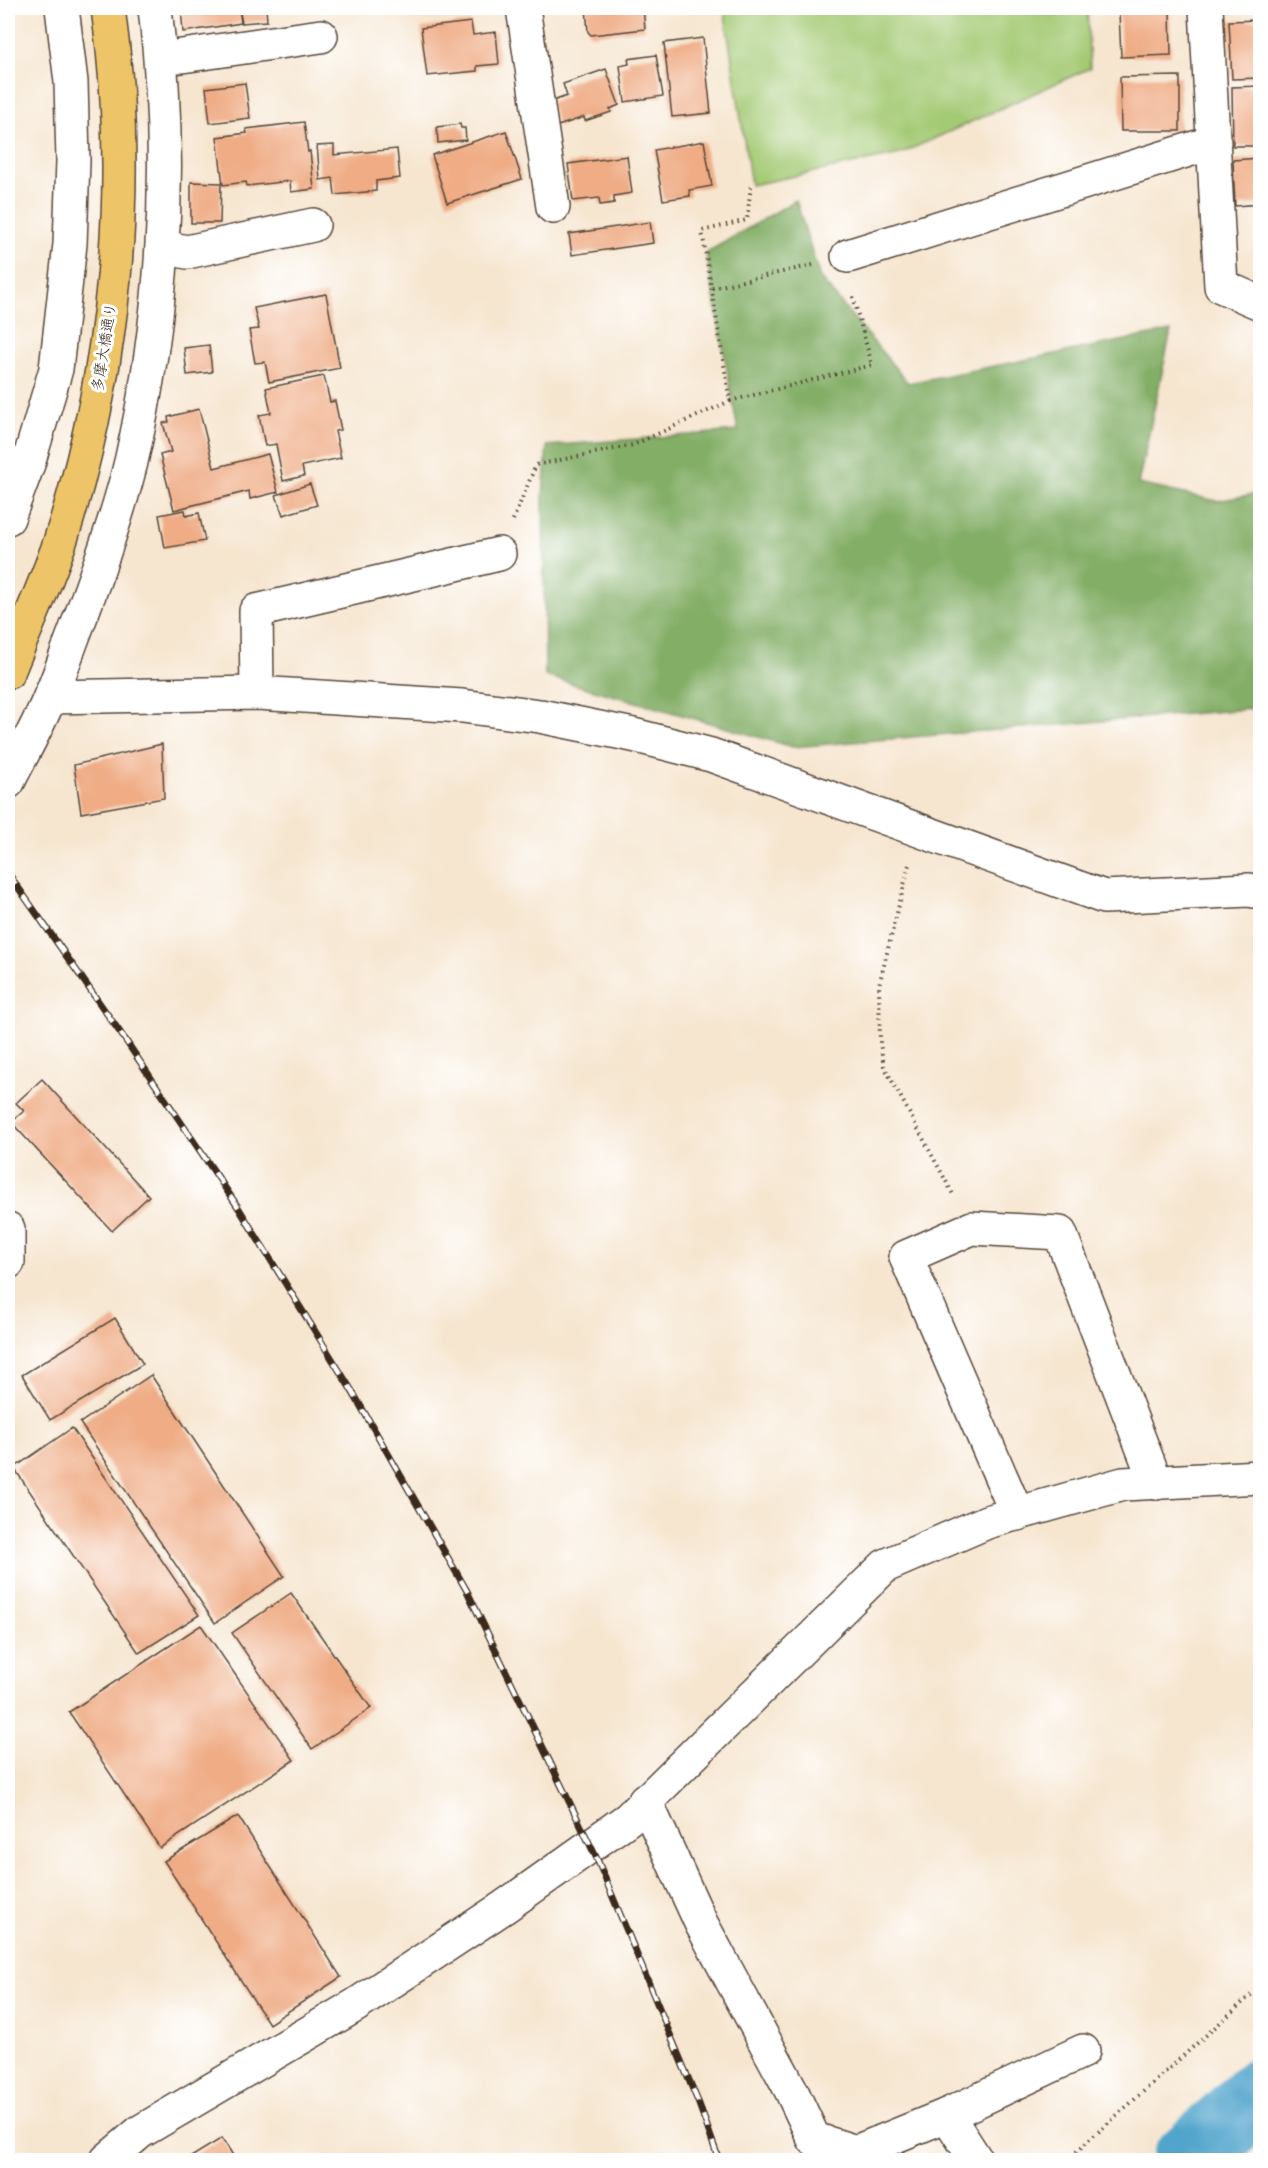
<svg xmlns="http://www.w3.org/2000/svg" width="1268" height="2168" font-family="Pangolin,'Klee One',sans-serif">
<rect width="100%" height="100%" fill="#fff"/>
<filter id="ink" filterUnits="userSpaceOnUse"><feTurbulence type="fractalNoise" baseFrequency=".0167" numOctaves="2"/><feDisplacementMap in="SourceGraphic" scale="12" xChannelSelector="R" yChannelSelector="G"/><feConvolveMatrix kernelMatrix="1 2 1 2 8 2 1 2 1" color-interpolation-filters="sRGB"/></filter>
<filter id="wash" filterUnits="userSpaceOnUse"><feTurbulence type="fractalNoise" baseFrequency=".008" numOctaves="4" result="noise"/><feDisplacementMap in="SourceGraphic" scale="24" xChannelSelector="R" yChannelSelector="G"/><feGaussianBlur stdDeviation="1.35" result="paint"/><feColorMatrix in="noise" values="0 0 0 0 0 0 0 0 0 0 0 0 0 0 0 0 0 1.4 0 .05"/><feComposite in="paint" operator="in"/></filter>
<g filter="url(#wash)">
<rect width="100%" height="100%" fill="#f6e6d0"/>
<polygon fill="#a4ca75" stroke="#707a4a" stroke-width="1.5" points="724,8 1087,8 1090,68 900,154 751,185"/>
<polygon fill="#83ae66" stroke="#5f6c42" stroke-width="1.5" points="796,200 820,278 908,383 1171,331 1138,484 1217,501 1260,493 1260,708 793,747 545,676 543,496 547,446 738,431 706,253"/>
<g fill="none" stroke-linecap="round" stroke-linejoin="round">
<polyline stroke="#51a4cc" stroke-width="72" points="1188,2160 1260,2094"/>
</g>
<g id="blocks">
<g fill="#efac85">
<polygon points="181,8 239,8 241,23 183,32"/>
<polygon points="239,8 266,8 267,21 242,23"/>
<polygon points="586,8 643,8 645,29 591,35 588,32"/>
<polygon points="1170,10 1171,55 1121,57 1119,12"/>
<polygon points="1260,20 1260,78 1232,79 1229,21"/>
<polygon points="471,22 473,35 496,32 499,64 477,66 477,71 427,76 421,28"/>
<polygon points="703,38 711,113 672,117 664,43"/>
<polygon points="656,55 663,96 625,102 620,66 629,64 628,59"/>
<polygon points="606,69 619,105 610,109 611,112 585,121 584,117 558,126 550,102 567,96 563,84"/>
<polygon points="1180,76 1180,131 1121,131 1120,77"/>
<polygon points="245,83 250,118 210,123 206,88"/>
<polygon points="1260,86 1260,146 1233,146 1232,87"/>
<polygon points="304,122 308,152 310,151 314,189 291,192 290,181 247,186 246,182 223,185 217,137 247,133 246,129"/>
<polygon points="460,124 461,128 465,128 466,140 438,143 437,127"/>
<polygon points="506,131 522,179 447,203 432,155"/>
<polygon points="704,141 712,186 689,190 690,196 663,200 654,150"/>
<polygon points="334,145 334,155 397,149 400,178 376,181 376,191 335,195 333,178 320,180 317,146"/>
<polygon points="627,156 632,193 614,196 614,203 600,205 599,198 573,201 568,164"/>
<polygon points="1260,158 1260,204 1235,206 1233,160"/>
<polygon points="191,182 221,183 220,223 191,223"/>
<polygon points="650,222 653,243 572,255 569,234"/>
<polygon points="326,294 340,368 269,382 265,362 255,363 249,330 259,329 254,308"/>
<polygon points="209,345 212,372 187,375 184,348"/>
<polygon points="324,376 330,402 335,401 341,430 335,431 341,458 302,466 304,476 283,481 276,444 265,446 259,415 271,413 266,388"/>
<polygon points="199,409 214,468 268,454 278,492 250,499 249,491 174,510 160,455 171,452 163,423 169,422 168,417"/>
<polygon points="310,484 317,505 283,515 276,495"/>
<polygon points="185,510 186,516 199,513 205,541 165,548 159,515"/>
<polygon points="162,744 164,798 81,813 74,765"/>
<polygon points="42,1079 149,1196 112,1231 11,1122 24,1111 16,1103"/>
<polygon points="115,1318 143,1364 50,1420 22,1375"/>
<polygon points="151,1375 284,1576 215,1623 80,1423"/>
<polygon points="72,1428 199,1615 139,1653 14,1468"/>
<polygon points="291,1593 371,1708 312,1749 232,1633"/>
<polygon points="201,1625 294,1760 160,1848 69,1712"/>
<polygon points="238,1816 341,1977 269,2024 164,1861"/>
<polygon points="222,2138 236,2160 186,2160"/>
</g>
</g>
</g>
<g filter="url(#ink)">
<use href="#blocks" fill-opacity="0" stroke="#574639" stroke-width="1.5"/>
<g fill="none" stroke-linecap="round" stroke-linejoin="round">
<defs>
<g id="minor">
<polyline points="523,8 553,207"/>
<polyline points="1206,8 1221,286 1260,303"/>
<polyline points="161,59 321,36"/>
<polyline points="163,247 187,252 313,225"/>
<polyline points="848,256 1214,142"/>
<polyline points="8,518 28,464 56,369 70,244 73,161 71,82 62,8"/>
<polyline points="257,693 256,611 499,554"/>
<polyline points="50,697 257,693 462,706 540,716 633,735 711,755 1104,897 1249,890 1260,892"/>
<path d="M8,782C22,754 38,726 50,697C60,675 67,652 76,629C97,574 117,519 131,462C165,313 173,159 155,8"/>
<polyline points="8,1229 8,1262"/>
<polyline points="1017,1514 906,1257 972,1228 1060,1233 1156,1483"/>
<polyline points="645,1800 701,1923 791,2090 814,2139 856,2152 947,2115 976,2160"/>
<polyline points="947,2115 1083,2051"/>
<polyline points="107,2160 140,2132 356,2005 504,1907 628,1819 885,1566 987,1522 1123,1484 1260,1477"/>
</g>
<path id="major" d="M8,672C25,629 45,586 60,542C115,370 133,186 108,8"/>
</defs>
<use href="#minor" stroke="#574639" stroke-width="36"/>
<use href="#major" stroke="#574639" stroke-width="36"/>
<g stroke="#574639" stroke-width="4" stroke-dasharray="1.5 4.5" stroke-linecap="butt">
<polyline points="712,288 813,265"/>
<polyline points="730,401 872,365 852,293"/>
<polyline points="513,520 536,465 633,445 730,401 702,231 747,220 751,185"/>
<polyline points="909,865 879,985 880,1043 884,1066 954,1196"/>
<polyline points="1067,2160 1260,1987"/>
</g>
<use href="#minor" stroke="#fff" stroke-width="33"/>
<use href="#major" stroke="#eec469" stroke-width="33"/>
<defs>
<polyline id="rail" points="8,873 124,1038 238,1207 352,1391 467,1591 597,1859 699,2104 719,2160"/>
</defs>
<use href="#rail" stroke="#3b2a1e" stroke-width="7"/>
<use href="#rail" stroke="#fff" stroke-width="4.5" stroke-dasharray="14" stroke-linecap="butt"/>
</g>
</g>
<g text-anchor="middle" stroke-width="6" stroke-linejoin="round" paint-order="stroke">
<g font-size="15" fill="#3b2a1e" stroke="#fff">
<text transform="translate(104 347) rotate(-81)" y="5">多摩大橋通り</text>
</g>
</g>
<rect width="1268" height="2168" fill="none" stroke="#fff" stroke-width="30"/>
</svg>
